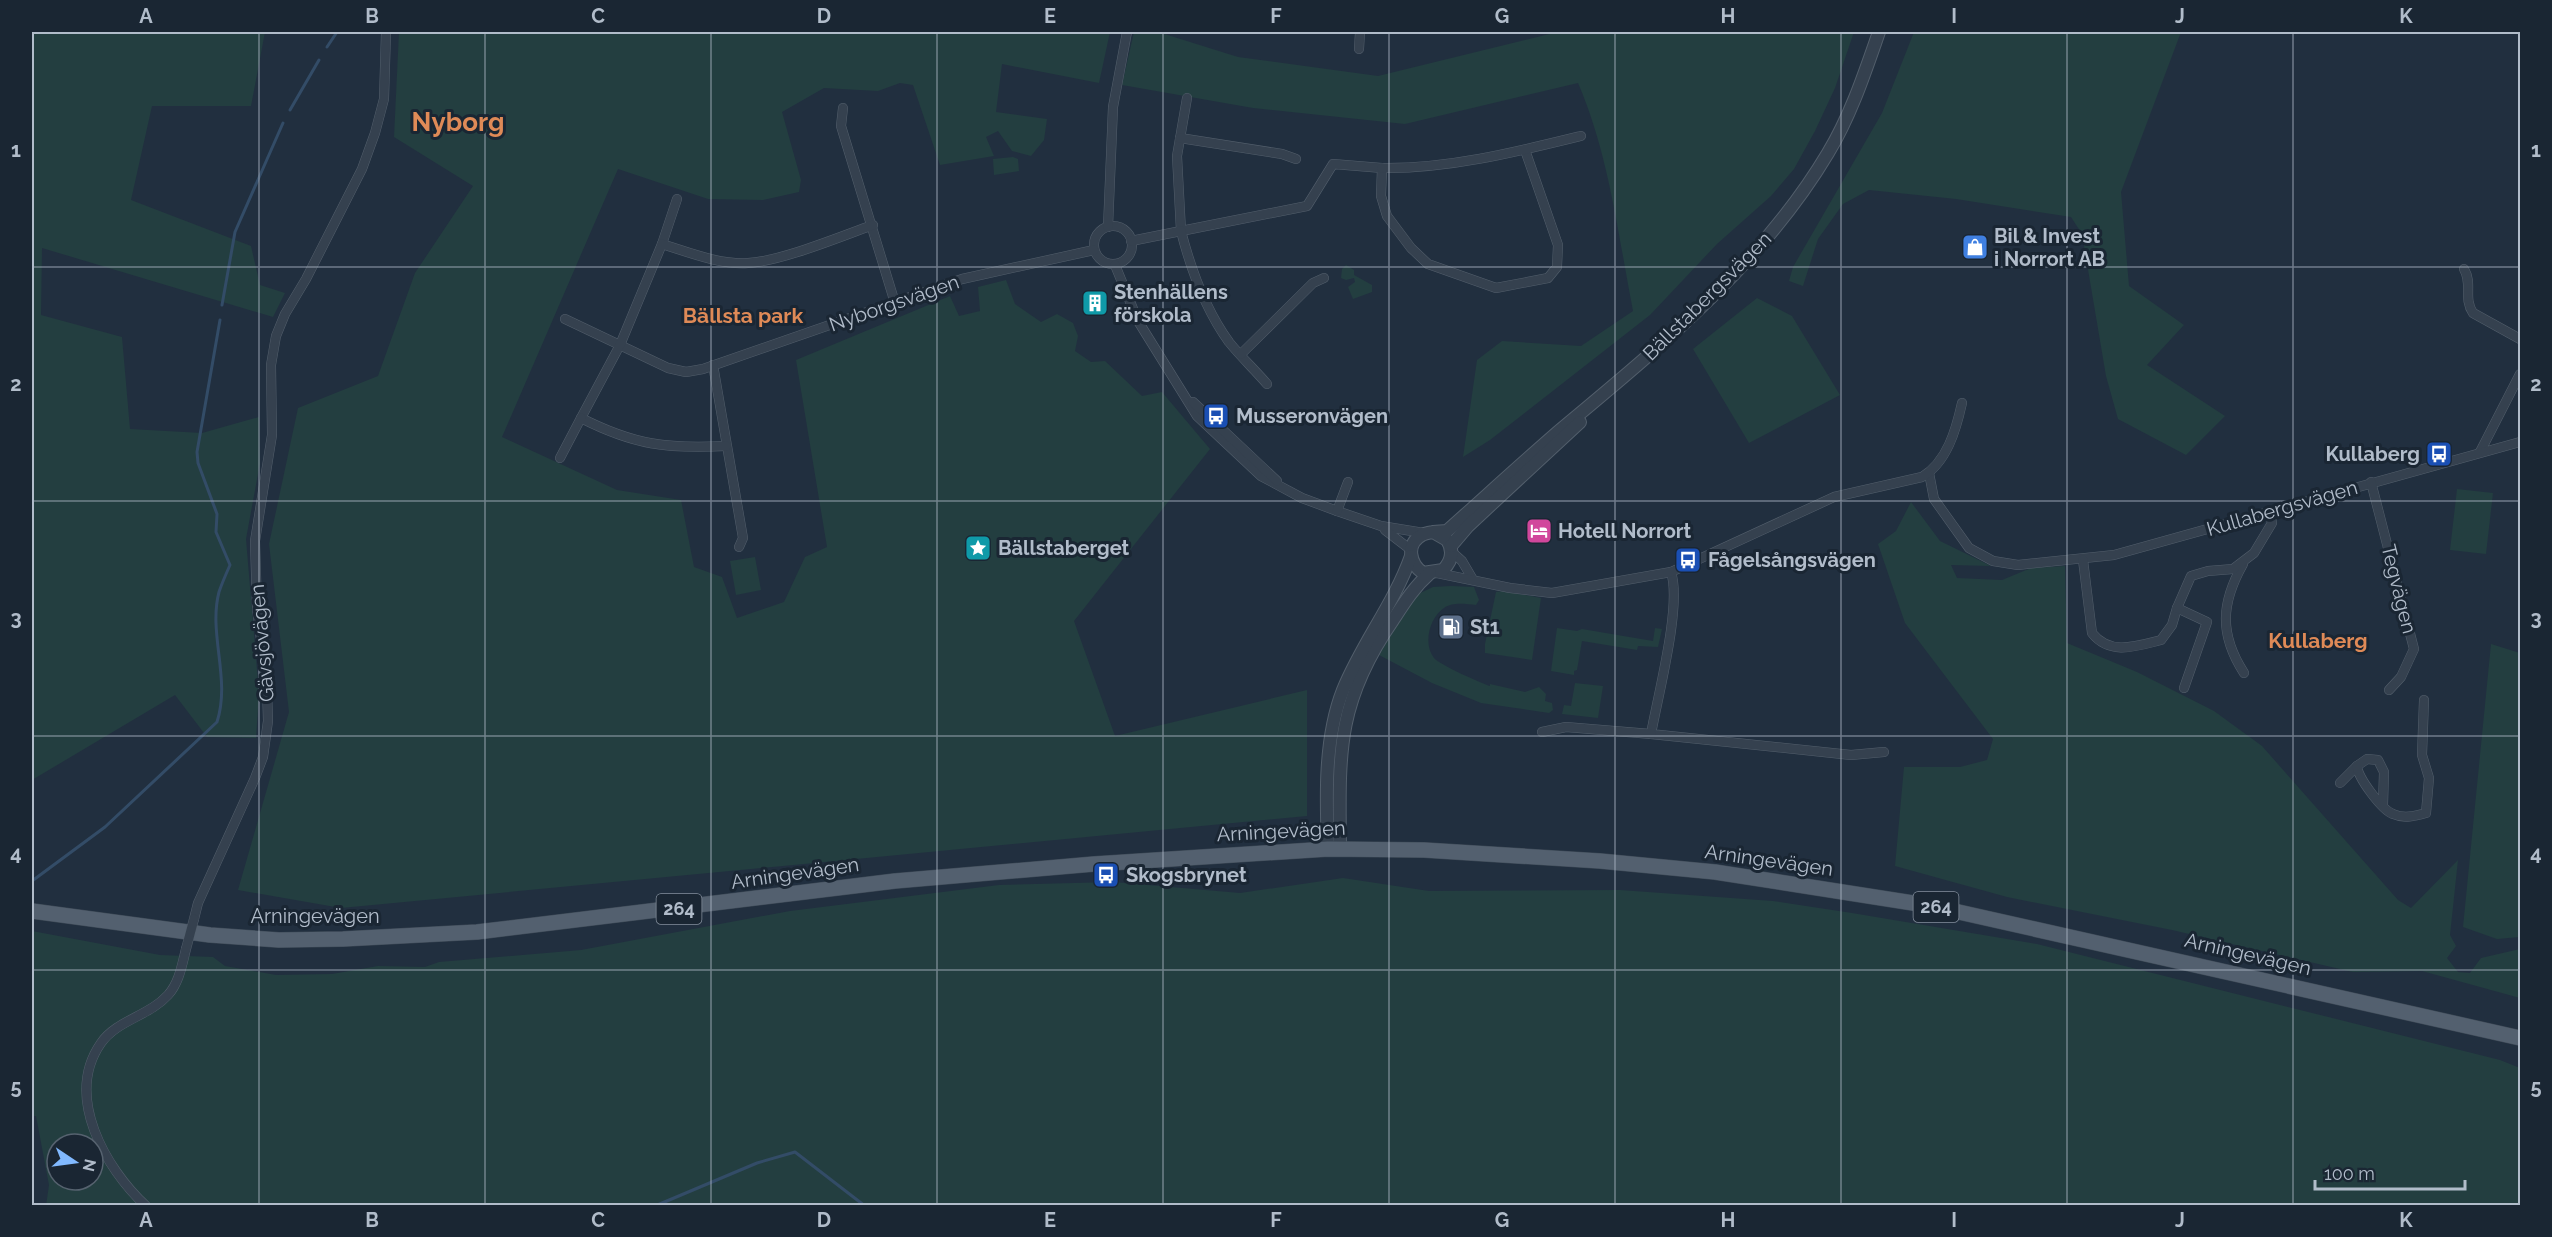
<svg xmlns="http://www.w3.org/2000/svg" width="2552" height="1237" font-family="Raleway,sans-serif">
<rect width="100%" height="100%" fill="#212f3f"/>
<g fill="#233e40" fill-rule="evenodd">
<polygon points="32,32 265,32 251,106 152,106 131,200 251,246 260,285 285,293 273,317 42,248 41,315 122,337 130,429 202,433 259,417 260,463 246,539 259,694 256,738 207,737 175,695 32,780"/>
<polygon points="399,32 1110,32 1099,83 1002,64 996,112 1047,119 1044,140 1031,156 1012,151 998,131 986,137 994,156 940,165 913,85 900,83 878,91 824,88 782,112 801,180 799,192 763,200 708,199 618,169 502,437 617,490 681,500 694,567 722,577 737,618 784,602 805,557 827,547 796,360 950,296 959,316 980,311 978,287 1006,280 1015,304 1041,322 1057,314 1073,323 1078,336 1075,351 1091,362 1105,361 1142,396 1162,392 1210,449 1074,621 1115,736 1307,690 1307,816 341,908 238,890 289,712 269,544 298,408 378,376 415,273 473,186 394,137"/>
<path d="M1134,32H1158L1238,57L1378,76L1558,32H1854L1835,88L1815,131L1794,169L1771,196L1717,244L1650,315L1490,440L1463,457L1477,360L1502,341L1581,346L1633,311C1618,234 1609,155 1578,83L1405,124L1253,108L1122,85Z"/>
<polygon points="1914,32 2181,32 2121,192 2129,286 2184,325 2147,365 2225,416 2186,455 2118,419 2106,376 2082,234 2071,217 1956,199 1869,190 1843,204 1818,239 1803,286 1789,281 1793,267 1882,113"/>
<polygon points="1013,157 1018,159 1019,171 994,175 993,159"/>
<polygon points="1346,265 1354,270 1354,275 1372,285 1372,292 1353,299 1348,287 1355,282 1354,278 1346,280 1341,278 1342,269"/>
<polygon points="1757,298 1792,316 1840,395 1749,443 1693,349"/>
<polygon points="2457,489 2493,493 2486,554 2450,550"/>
<polygon points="1911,502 1940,541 1991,566 1951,565 1957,578 2002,580 2031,568 2065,566 2067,643 2137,672 2214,711 2262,746 2398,900 2411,908 2458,860 2450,935 2456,946 2447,958 2458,972 2470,973 2481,958 2520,949 2520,998 2422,971 2353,972 2172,930 2007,897 1895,866 1904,767 1960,767 1987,760 1993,739 1905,623 1878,544 1896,531"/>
<polygon points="755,557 761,590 736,595 730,561"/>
<path d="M1451,586L1474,587L1479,600L1476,605C1466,604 1452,602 1444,608C1429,618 1423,644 1434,658C1440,665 1483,684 1490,686V684L1525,692L1539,687L1546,694L1545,701L1552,703L1553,710L1549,713L1481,703L1432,683L1379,655L1414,596L1433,587Z"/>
<polygon points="1503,591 1541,598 1532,660 1485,653 1485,644 1496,592"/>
<polygon points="1557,628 1577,631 1582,629 1653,641 1655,628 1662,629 1658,647 1638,646 1637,650 1582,641 1577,670 1574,671 1574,675 1551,671"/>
<polygon points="2491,644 2520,653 2520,937 2497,939 2463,927"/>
<polygon points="1575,683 1603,686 1598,718 1562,714 1564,705 1571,706"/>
<path d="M1343,878L1429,891L1620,890L1773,901L1852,913L2037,944L2500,1060L2520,1068V1205L46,1206L49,1185L36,1116H32V931L160,955L213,957L225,966L276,975L332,974L378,966L425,967L439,962L581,950L790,911L999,885L1113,882L1240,893ZM57,1144H93V1180H57Z"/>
</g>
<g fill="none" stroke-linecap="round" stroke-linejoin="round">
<g stroke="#334c67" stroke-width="3">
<polyline points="327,47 337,32"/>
<polyline points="290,110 319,60"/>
<polyline points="222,305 235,232 283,123"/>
<path d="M32,881L105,827L217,722C231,679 208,634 219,592C222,583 226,574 230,565L216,532L217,514L198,463L197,452L220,320"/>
<polyline points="655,1206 757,1163 795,1152 865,1206"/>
</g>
<defs>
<g id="minor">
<polyline points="1359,49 1360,32"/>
<polyline points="1187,98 1177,156 1181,231 1307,206 1333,164 1382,168 1381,196 1387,216 1411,248 1428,264 1496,288 1548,278 1557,267 1558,245 1525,150"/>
<polyline points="843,108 841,126 895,303"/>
<polyline points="1180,138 1282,154 1296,159"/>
<path d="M1382,168C1448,169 1516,152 1581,136"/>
<circle cx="1113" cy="245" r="19"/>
<polyline points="1108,227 1113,107 1127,32"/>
<path d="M1131,241L1181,231C1191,270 1205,309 1229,342C1241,357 1255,370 1267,384"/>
<polyline points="662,244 677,199"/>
<polyline points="1115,265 1138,321 1197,416 1261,476 1302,498 1337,511 1381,526 1424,533"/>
<path d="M2464,269C2473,284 2463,298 2473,313L2520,339"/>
<polyline points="565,319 668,368 686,372 703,369 962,279 1094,250"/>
<polyline points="1241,354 1313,283 1324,278"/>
<polyline points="713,365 743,538 739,547"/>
<polyline points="1193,402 1277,481"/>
<path d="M726,446C667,449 634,445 581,418L620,345L662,244C688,252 720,265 748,263C782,261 839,237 873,225"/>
<polyline points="2480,452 2520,374"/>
<polyline points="560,458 581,418"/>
<polyline points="1929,473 1934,499 1969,548 1993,561 2018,565 2114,555 2520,442"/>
<polyline points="2371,482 2414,649 2401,677 2389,690"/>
<polyline points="1337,511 1348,482"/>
<polyline points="1385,530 1411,550"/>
<polyline points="1452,552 1462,561 1472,578"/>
<path d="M2083,560L2092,633C2110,656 2137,646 2161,640L2172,625L2177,608"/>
<path d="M2243,564C2221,603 2219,634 2244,673"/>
<path d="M1671,572C1682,605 1658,695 1651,734L1851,755L1884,752"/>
<path d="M1437,573L1510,588L1552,593L1671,572L1834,497L1922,477C1947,462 1956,430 1962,403"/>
<polyline points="2184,688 2207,622 2177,608 2191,576 2208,571 2233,569 2254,553 2272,523 2270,513"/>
<polyline points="1542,732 1566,727 1651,734"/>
<polyline points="2340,783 2357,766"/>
<path d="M2383,805L2384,772L2378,760L2367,759L2357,766C2358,778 2382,810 2393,814C2404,819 2415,816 2426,813L2429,778L2422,755L2424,700"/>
<polyline points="194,919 198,903 255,778 263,757 268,721 267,687 257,608 255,541 272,435 271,365 276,336 285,314 306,279 362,169 375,133 384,99 386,32"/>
<path d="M146,1206C105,1168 64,1096 101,1043C117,1020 149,1016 168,995C179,983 182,965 186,949"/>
</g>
<g id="tertiary">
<path d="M1433,532L1447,540C1454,551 1452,561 1443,570L1423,573C1410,564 1405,544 1422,535C1429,531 1439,532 1447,531C1484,498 1521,464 1559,431C1657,349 1762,264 1828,153C1851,115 1865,72 1879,32"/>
<polyline points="1451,546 1468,526 1580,422"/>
<path d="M1340,848C1339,753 1336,702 1393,620C1404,603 1414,587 1430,573"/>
<path d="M1328,849C1326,798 1324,738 1343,690C1362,643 1394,604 1411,556"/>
</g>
<polyline id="primary" points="32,911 210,935 279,940 343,939 477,932 895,881 1094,864 1328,849 1424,850 1600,861 1715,872 1932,906 2520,1038"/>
</defs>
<use href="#minor" stroke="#535f6c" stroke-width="10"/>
<use href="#tertiary" stroke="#535f6c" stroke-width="14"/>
<use href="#primary" stroke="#3e4a57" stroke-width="16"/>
<use href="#minor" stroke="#35414f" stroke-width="9"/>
<use href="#tertiary" stroke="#35414f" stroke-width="12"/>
<use href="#primary" stroke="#53606f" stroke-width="15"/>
<defs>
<polyline id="minor-bridge" points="186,949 194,919"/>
</defs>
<use href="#minor-bridge" stroke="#535f6c" stroke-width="10" stroke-linecap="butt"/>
<use href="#minor-bridge" stroke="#35414f" stroke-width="9"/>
</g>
<path fill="none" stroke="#b1bcca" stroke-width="1.5" stroke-opacity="0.55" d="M259,32V1206M485,32V1206M711,32V1206M937,32V1206M1163,32V1206M1389,32V1206M1615,32V1206M1841,32V1206M2067,32V1206M2293,32V1206M32,267H2520M32,501H2520M32,736H2520M32,970H2520"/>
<defs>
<symbol id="shop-square" viewBox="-11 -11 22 22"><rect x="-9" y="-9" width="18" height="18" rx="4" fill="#3f7fe0" stroke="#1a2633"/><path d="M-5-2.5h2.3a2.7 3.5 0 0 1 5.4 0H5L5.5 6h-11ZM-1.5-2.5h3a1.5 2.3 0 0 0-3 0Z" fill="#fff"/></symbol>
<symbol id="building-square" viewBox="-11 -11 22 22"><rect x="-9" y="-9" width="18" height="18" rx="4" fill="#0f9aa8" stroke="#1a2633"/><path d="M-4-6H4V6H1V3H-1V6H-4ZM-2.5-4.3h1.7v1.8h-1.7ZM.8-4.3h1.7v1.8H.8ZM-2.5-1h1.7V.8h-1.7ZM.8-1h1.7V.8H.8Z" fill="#fff"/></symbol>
<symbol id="bus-square" viewBox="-11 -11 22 22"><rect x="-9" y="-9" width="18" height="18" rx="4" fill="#1a4fb4" stroke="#1a2633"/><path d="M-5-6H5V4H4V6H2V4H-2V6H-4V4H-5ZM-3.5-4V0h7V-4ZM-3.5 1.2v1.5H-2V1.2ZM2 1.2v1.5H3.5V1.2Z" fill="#fff"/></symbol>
<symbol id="hotel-square" viewBox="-11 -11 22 22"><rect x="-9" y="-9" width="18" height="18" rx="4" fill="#d1479c" stroke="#1a2633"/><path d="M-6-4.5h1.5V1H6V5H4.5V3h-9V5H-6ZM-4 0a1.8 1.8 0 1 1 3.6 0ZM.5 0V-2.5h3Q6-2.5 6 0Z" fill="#fff"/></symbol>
<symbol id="sight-square" viewBox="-11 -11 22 22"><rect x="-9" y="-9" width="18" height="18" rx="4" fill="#0f9aa8" stroke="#1a2633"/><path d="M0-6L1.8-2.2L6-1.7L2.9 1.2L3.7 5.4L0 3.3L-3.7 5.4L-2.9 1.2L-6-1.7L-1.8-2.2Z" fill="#fff"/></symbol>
<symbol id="fuel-square" viewBox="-11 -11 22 22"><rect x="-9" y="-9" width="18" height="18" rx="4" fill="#5c6f8a" stroke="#1a2633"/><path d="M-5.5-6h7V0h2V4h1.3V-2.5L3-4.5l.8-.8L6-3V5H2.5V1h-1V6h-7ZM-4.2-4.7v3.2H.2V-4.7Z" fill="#fff"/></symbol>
</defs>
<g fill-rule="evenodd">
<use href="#shop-square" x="1960" y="232" width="30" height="30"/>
<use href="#building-square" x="1080" y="288" width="30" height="30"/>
<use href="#bus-square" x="1201" y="401" width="30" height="30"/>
<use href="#bus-square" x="2424" y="439" width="30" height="30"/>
<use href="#hotel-square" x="1524" y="516" width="30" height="30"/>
<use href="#sight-square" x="963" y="533" width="30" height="30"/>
<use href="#bus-square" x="1673" y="545" width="30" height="30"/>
<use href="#fuel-square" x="1436" y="612" width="30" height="30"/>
<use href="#bus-square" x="1091" y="860" width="30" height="30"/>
</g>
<g text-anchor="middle" stroke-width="6" stroke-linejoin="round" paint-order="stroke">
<g fill="#1a2633" stroke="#848f9d" stroke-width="1.5">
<rect x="1913.5" y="892" width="45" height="30" rx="4.5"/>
<rect x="656.5" y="894" width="45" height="30" rx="4.5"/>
</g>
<g font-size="18" font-weight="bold" fill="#b1bcca">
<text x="1936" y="913">264</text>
<text x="679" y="915">264</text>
</g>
<g font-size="20" font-weight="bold" fill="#b1bcca" stroke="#1a2633" text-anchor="start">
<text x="1994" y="243">Bil &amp; Invest<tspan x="1994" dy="23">i Norrort AB</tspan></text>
<text x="1114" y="299">Stenhällens<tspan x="1114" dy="23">förskola</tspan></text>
<text x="1236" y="423">Musseronvägen</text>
<text x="2420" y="461" text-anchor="end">Kullaberg</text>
<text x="1558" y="538">Hotell Norrort</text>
<text x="998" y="555">Bällstaberget</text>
<text x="1708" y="567">Fågelsångsvägen</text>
<text x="1470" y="634">St1</text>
<text x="1126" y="882">Skogsbrynet</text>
</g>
<g font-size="20" fill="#b1bcca" stroke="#1a2633">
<text transform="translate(1707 296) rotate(-45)" y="7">Bällstabergsvägen</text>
<text transform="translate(894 303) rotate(-19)" y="7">Nyborgsvägen</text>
<text transform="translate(2282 508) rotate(-16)" y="7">Kullabergsvägen</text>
<text transform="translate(2399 589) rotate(76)" y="7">Tegvägen</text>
<text transform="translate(262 643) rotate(-95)" y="7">Gävsjövägen</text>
<text transform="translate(1281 831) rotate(-3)" y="7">Arningevägen</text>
<text transform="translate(1769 860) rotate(8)" y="7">Arningevägen</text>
<text transform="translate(795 873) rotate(-8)" y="7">Arningevägen</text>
<text x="315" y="923">Arningevägen</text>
<text transform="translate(2248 954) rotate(13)" y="7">Arningevägen</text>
</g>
<g font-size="21" font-weight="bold" fill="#df8a57" stroke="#1a2633">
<text x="743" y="323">Bällsta park</text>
<text x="2318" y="648">Kullaberg</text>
</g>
<g font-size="26" font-weight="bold" fill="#df8a57" stroke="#1a2633">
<text x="458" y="131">Nyborg</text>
</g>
</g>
<rect width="2552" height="1237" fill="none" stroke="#1a2633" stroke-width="66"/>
<g transform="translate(75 1162) rotate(103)"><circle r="28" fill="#1a2633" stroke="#56626f" stroke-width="1.5"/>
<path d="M0-4.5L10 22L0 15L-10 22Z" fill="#81b9ff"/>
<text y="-9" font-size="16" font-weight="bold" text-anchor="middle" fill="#b1bcca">N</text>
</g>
<path d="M2315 1180v9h150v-9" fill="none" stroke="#b1bcca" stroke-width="3"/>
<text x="2324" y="1180" font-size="18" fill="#b1bcca" stroke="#1a2633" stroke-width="4.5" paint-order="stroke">100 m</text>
<rect x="33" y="33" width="2486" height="1171" fill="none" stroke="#b1bcca" stroke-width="2"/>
<g font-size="20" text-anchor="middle" font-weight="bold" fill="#b1bcca">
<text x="146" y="23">A</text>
<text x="372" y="23">B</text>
<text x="598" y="23">C</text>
<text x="824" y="23">D</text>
<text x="1050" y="23">E</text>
<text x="1276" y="23">F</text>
<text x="1502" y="23">G</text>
<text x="1728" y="23">H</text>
<text x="1954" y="23">I</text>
<text x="2180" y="23">J</text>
<text x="2406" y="23">K</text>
<text x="16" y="157">1</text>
<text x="2536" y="157">1</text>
<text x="16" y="391">2</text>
<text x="2536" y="391">2</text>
<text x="16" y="625">3</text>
<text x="2536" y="625">3</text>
<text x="16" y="860">4</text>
<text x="2536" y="860">4</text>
<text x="16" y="1094">5</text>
<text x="2536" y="1094">5</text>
<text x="146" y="1227">A</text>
<text x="372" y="1227">B</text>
<text x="598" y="1227">C</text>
<text x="824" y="1227">D</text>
<text x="1050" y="1227">E</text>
<text x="1276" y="1227">F</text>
<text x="1502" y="1227">G</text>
<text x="1728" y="1227">H</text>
<text x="1954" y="1227">I</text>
<text x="2180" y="1227">J</text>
<text x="2406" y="1227">K</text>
</g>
</svg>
